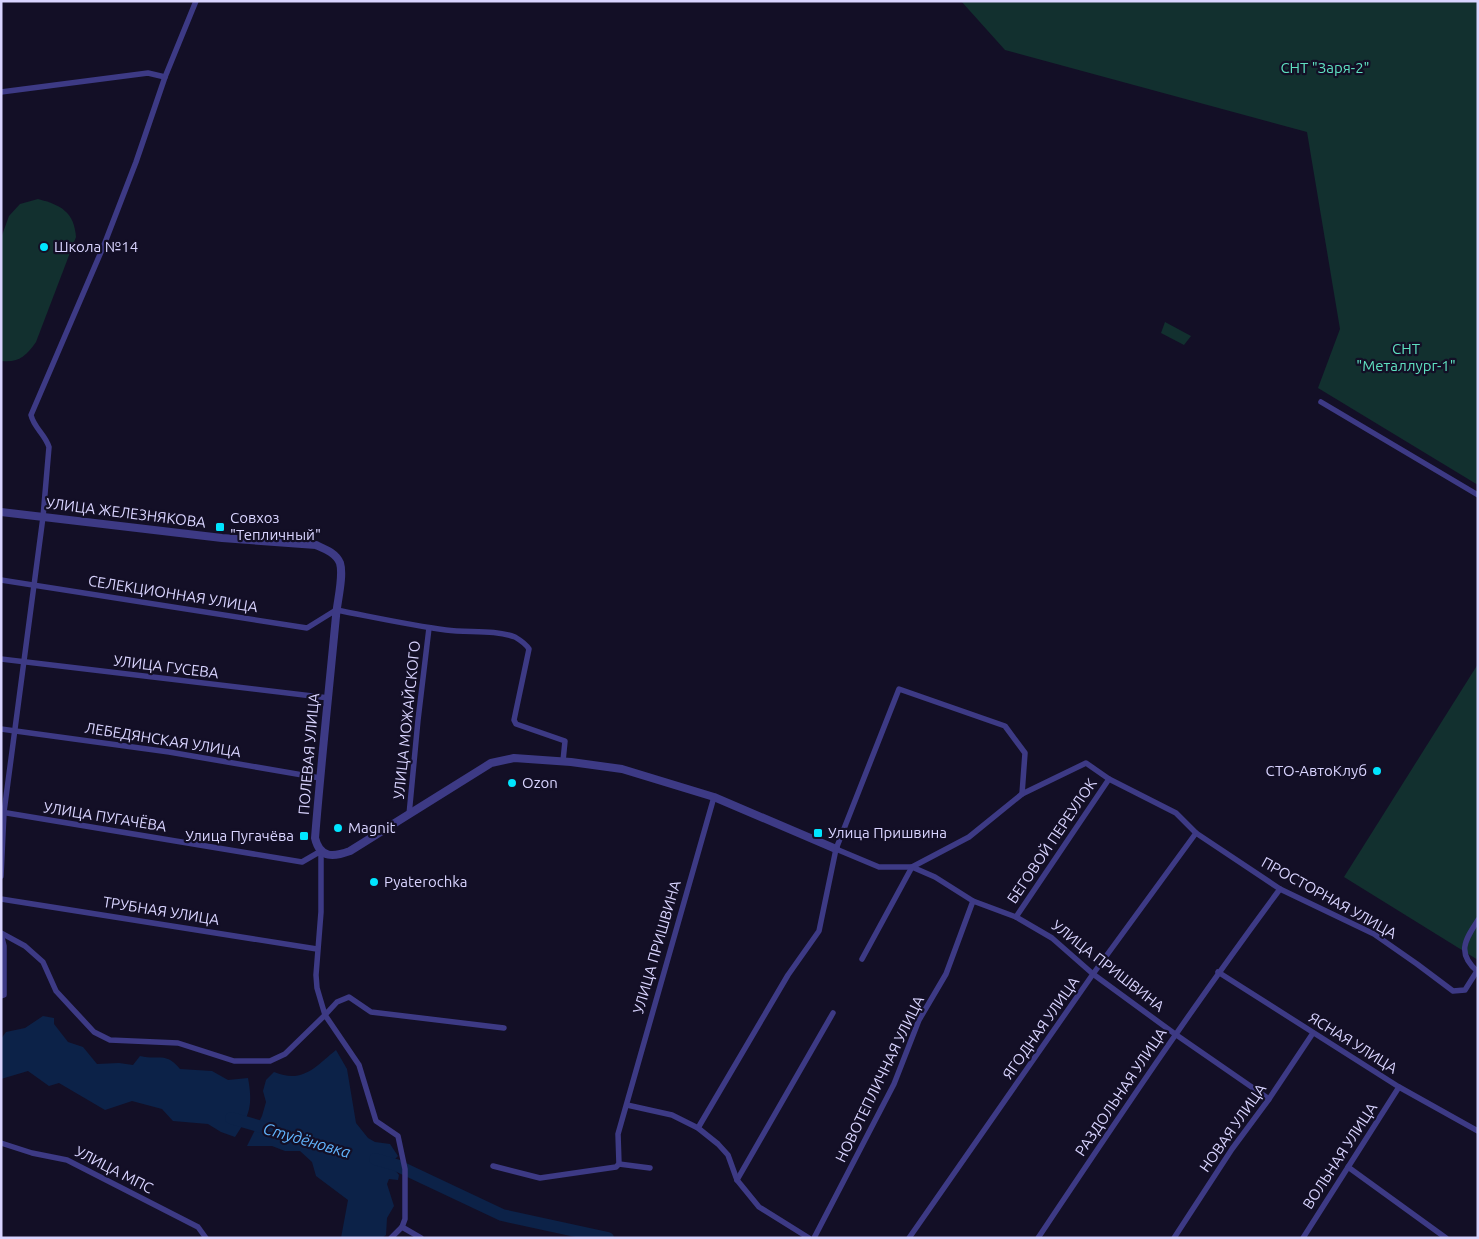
<svg xmlns="http://www.w3.org/2000/svg" width="1479" height="1239" font-family="Ubuntu,sans-serif">
<rect width="100%" height="100%" fill="#130f26"/>
<g fill="#12302f">
<polygon points="961,1 1478,1 1478,485 1318,388 1340,329 1307,132 1005,50"/>
<path d="M38,199C61,205 74,212 76,237L36,342C26,356 19,363 1,361V238L9,216L20,204Z"/>
<polygon points="1165,322 1191,336 1184,345 1161,333"/>
<polygon points="1478,664 1478,960 1344,877"/>
</g>
<g fill="#0c2248">
<path d="M43,1016L54,1018V1024L68,1042L83,1047L97,1064L119,1063L133,1065L140,1056C159,1061 165,1051 180,1069L212,1071L228,1080L248,1078C253,1105 250,1115 235,1137L221,1132L208,1124L173,1121L162,1109L132,1101L105,1110L59,1083L49,1086L28,1071L1,1079V1039L6,1032L25,1028Z"/>
<path d="M336,1050L347,1069L356,1123L368,1138L375,1142L390,1144L398,1156L390,1164L399,1175L398,1180L389,1179L387,1184L394,1206L387,1218L386,1235L382,1238H341L348,1200L316,1176L312,1162L300,1151H285L272,1146H247L262,1116L266,1102L263,1091L266,1080L274,1072C303,1084 315,1067 336,1050Z"/>
</g>
<g fill="none" stroke-linecap="round" stroke-linejoin="round">
<g stroke="#0c2248" stroke-width="12">
<polyline points="231,1118 272,1130"/>
<polyline points="375,1159 396,1165 502,1215 608,1238"/>
</g>
<g stroke="#3d3a85" stroke-width="5.5">
<polyline points="1,92 148,73 165,77"/>
<polyline points="1321,402 1478,495"/>
<path d="M1,580L307,628L336,610C373,617 409,625 446,630C469,633 493,629 515,637C520,640 526,644 529,649L514,720L516,724L565,741L563,761"/>
<polyline points="1,659 329,698"/>
<polyline points="1,729 169,752 320,778"/>
<polyline points="1,812 302,862 321,851 321,912 316,975 317,988 325,1015 337,1002 349,997 371,1012 504,1028"/>
<polyline points="409,815 418,720 429,628"/>
<polyline points="836,849 879,867 912,867 935,877 973,901 1016,917 1052,938 1093,974 1175,1034 1269,1099"/>
<path d="M1,876L4,812L43,517L49,447C45,434 34,428 31,415L104,245L136,162L165,77L196,1"/>
<polyline points="1,899 317,949"/>
<polyline points="1016,917 1109,779"/>
<path d="M1478,920C1465,940 1456,953 1478,972"/>
<polyline points="1,933 25,946 43,962 56,991 94,1032 110,1040 178,1043 234,1061 270,1061 285,1054 325,1015 359,1065 376,1121 398,1136 405,1169 405,1219 402,1227 391,1238"/>
<polyline points="1,934 4,946 4,995 1,996"/>
<polyline points="862,959 912,867 969,837 1022,794 1086,763 1109,779 1176,813 1196,833 1280,889 1374,934 1417,964 1453,991 1465,990 1477,971"/>
<polyline points="1218,972 1399,1087 1478,1131"/>
<polyline points="627,1105 672,1115 698,1128 718,1144 728,1155 737,1180 759,1207 809,1238"/>
<polyline points="698,1128 788,975 819,931 836,849 899,689 1005,726 1025,753 1022,794"/>
<polyline points="1,1143 32,1153 67,1160 198,1227 206,1238"/>
<polyline points="619,1164 650,1168"/>
<polyline points="493,1166 540,1178 616,1167 619,1164 618,1134 714,797"/>
<polyline points="1348,1167 1446,1238"/>
<polyline points="737,1180 833,1013"/>
<polyline points="402,1227 421,1238"/>
<polyline points="814,1238 894,1084 919,1020 946,974 973,901"/>
<polyline points="909,1238 1093,974 1196,833"/>
<path d="M1038,1238C1117,1120 1195,1003 1280,889"/>
<polyline points="1174,1238 1232,1149 1269,1099 1313,1033"/>
<polyline points="1303,1238 1399,1087"/>
</g>
<path stroke="#3d3a85" stroke-width="8" d="M1,512L222,538L316,545C325,549 336,553 340,563C344,576 337,602 336,616C329,690 321,764 315,838C320,859 334,857 350,851L491,763L514,758L571,762L622,769L714,797L836,849"/>
</g>
<g fill="#00e5ff" stroke="#130f26" stroke-width="2">
<circle cx="44" cy="247" r="5"/>
<rect x="215" y="522" width="10" height="10" rx="2.5"/>
<circle cx="1377" cy="771" r="5"/>
<circle cx="512" cy="783" r="5"/>
<circle cx="338" cy="828" r="5"/>
<rect x="813" y="828" width="10" height="10" rx="2.5"/>
<rect x="299" y="831" width="10" height="10" rx="2.5"/>
<circle cx="374" cy="882" r="5"/>
</g>
<g text-anchor="middle" stroke-width="4.5" stroke-linejoin="round" paint-order="stroke">
<g font-size="15" fill="#5fe0c0" stroke="#130f26">
<text x="1325" y="73">СНТ "Заря-2"</text>
<text x="1406" y="354">СНТ<tspan x="1406" dy="17">"Металлург-1"</tspan></text>
</g>
<g font-size="15" fill="#d9d4ff" stroke="#130f26" text-anchor="start">
<text x="54" y="252">Школа №14</text>
<text x="230" y="523">Совхоз<tspan x="230" dy="17">"Тепличный"</tspan></text>
<text x="1367" y="776" text-anchor="end">СТО-АвтоКлуб</text>
<text x="522" y="788">Ozon</text>
<text x="348" y="833">Magnit</text>
<text x="828" y="838">Улица Пришвина</text>
<text x="294" y="841" text-anchor="end">Улица Пугачёва</text>
<text x="384" y="887">Pyaterochka</text>
</g>
<g font-size="15" fill="#d9d4ff" stroke="#130f26">
<text transform="translate(126 513) rotate(7)" y="5">УЛИЦА ЖЕЛЕЗНЯКОВА</text>
<text transform="translate(173 594) rotate(9)" y="5">СЕЛЕКЦИОННАЯ УЛИЦА</text>
<text transform="translate(166 667) rotate(7)" y="5">УЛИЦА ГУСЕВА</text>
<text transform="translate(407 720) rotate(-84)" y="5">УЛИЦА МОЖАЙСКОГО</text>
<text transform="translate(163 740) rotate(9)" y="5">ЛЕБЕДЯНСКАЯ УЛИЦА</text>
<text transform="translate(309 754) rotate(-85)" y="5">ПОЛЕВАЯ УЛИЦА</text>
<text transform="translate(105 817) rotate(9)" y="5">УЛИЦА ПУГАЧЁВА</text>
<text transform="translate(1052 841) rotate(-56)" y="5">БЕГОВОЙ ПЕРЕУЛОК</text>
<text transform="translate(1329 898) rotate(29)" y="5">ПРОСТОРНАЯ УЛИЦА</text>
<text transform="translate(161 911) rotate(9)" y="5">ТРУБНАЯ УЛИЦА</text>
<text transform="translate(657 947) rotate(-74)" y="5">УЛИЦА ПРИШВИНА</text>
<text transform="translate(1108 966) rotate(38)" y="5">УЛИЦА ПРИШВИНА</text>
<text transform="translate(1041 1028) rotate(-55)" y="5">ЯГОДНАЯ УЛИЦА</text>
<text transform="translate(1353 1043) rotate(32)" y="5">ЯСНАЯ УЛИЦА</text>
<text transform="translate(880 1079) rotate(-64)" y="5">НОВОТЕПЛИЧНАЯ УЛИЦА</text>
<text transform="translate(1121 1092) rotate(-56)" y="5">РАЗДОЛЬНАЯ УЛИЦА</text>
<text transform="translate(1233 1128) rotate(-55)" y="5">НОВАЯ УЛИЦА</text>
<text transform="translate(1340 1156) rotate(-57)" y="5">ВОЛЬНАЯ УЛИЦА</text>
<text transform="translate(114 1170) rotate(27)" y="5">УЛИЦА МПС</text>
</g>
<g font-size="16" font-style="italic" fill="#62b6ff" stroke="#130f26">
<text transform="translate(307 1140) rotate(16)" y="6">Студёновка</text>
</g>
</g>
<rect width="1479" height="1239" fill="none" stroke="#d9d4ff" stroke-width="5"/>
</svg>
